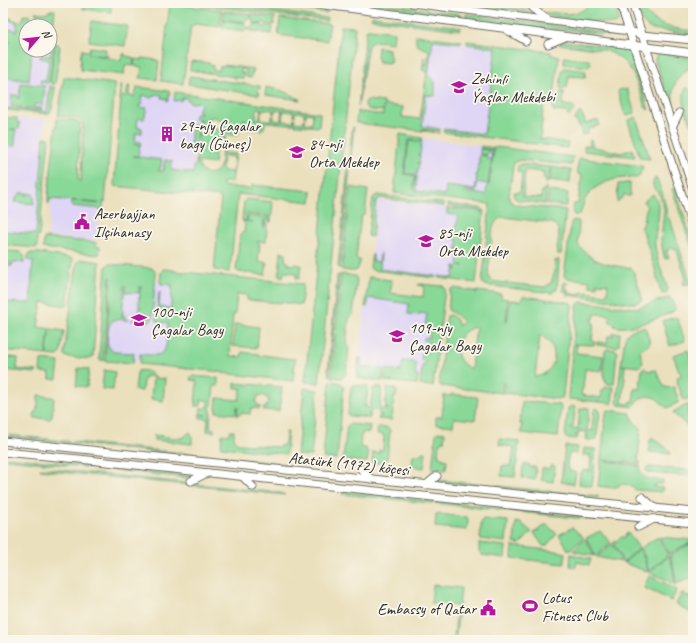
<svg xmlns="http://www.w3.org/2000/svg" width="696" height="643" font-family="Caveat,sans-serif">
<rect width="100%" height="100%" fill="#fbf7ec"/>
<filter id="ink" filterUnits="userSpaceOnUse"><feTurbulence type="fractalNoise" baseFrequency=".025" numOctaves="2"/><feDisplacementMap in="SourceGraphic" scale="8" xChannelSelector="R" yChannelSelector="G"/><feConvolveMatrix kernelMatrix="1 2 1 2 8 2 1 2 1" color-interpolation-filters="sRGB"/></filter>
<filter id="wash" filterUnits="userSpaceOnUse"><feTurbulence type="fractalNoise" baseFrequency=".012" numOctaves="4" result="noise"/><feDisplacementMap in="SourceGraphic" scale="16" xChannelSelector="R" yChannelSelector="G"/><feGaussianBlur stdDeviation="0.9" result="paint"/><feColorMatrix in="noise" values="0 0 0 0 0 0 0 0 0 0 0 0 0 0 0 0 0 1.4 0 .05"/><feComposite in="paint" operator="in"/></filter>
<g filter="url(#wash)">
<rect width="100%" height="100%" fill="#eae0bd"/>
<g fill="#dfd5f5">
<polygon points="3,16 10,17 16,22 21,22 26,50 50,50 50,43 54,43 46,111 3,106"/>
<polygon points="433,40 495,48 484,135 422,126"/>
<polygon points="141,92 202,101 193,173 132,165"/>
<polygon points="3,117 45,120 36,236 3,233"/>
<polygon points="406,136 497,148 490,200 399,189"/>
<polygon points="51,199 100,203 96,241 48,237"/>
<polygon points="381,200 480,211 482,214 474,280 471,282 372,270 370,267 377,202"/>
<polygon points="3,258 33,261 29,303 3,301"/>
<polygon points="112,278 173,283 166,363 105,358"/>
<polygon points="366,296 437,304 428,377 358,369"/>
</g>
<g fill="#88d898" stroke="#5a8262" fill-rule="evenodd">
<polygon points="83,3 95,3 109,5 111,8 111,12 83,9"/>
<polygon points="186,3 212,3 327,18 327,21"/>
<polygon points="246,3 272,3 327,10 328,12 326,13"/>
<polygon points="373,3 462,14 462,18 372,7"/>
<polygon points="467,3 477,3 526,10 533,13 467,5"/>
<path d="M592,3H614L619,19L618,22L614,24L548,16L543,13C562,11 575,20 592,3Z"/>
<path d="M636,3H640C651,26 670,28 693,31V35L652,29C641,26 640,13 636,3Z"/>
<polygon points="170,4 222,10 220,27 195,24 191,26 183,84 161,81 166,36 168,36 166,35"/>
<polygon points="51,10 55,10 52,36 55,37 55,38 50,35 50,26 44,26 35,12 44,13"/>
<polygon points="224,11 250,14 249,19 247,20 245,22 223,19"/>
<polygon points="251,14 275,17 274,25 266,24 266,23 263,23 262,24 254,23 253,20 251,19"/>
<polygon points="466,14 620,34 620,37 579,31 540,28 466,18"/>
<path d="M24,15L31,16L35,23V26H26V50H32L29,81L3,77V66L6,42L10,43V39L6,38L7,31L9,29L15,30V31H17V23C12,22 9,18 3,18V16C11,17 14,21 21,22L22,20H23Z"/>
<polygon points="372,16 461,27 460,30 373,19 371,18"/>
<polygon points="280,18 330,24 327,41 278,35"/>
<polygon points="223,20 245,23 246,25 248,27 248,30 246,29 245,31 222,28"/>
<polygon points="92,21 128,26 125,46 89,41"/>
<polygon points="253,24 262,25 262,26 265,27 266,26 273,27 272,34 252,31 252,30 249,30 250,27 252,26"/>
<polygon points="341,26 355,27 319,383 318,383 305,382 305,381"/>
<path d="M367,29H370L394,32L393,43C384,42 374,39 368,45L358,107L366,31Z"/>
<path d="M416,35L462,41L461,43L433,40L428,75L435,82V96L426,95L422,126L440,129V131L422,129L421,130L440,133L356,123L357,111H359V113L362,114V112L383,115L384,105L403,107L402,117L420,119L427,71L422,70L424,57V62H425V65H427L429,50C425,49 420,47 416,44Z"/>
<polygon points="50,41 58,44 60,47 55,84 52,84 52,83 50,82 55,43 49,82 48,82 48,83 40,82 41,80 46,80 49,60 40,58 40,57 41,57 41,55 50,56 51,45 50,45"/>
<polygon points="467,41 551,52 551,55 559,56 553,104 558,104 560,93 561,92 564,92 563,105 572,106 575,108 569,116 565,112 553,111 553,104 544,103 540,139 568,143 567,148 443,132 444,129 484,134 496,48 467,44"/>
<path d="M564,41L621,48L627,51L631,55L649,110L647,109L645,107C636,80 633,60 604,50L559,44V43Z"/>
<polygon points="90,47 106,49 105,56 88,54 106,57 106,55 108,55 107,58 121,60 124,53 126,56 132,57 132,58 134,59 133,66 125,65 124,75 81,70 81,65 80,65 81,59 80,58 81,53 82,53 82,50 89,51"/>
<polygon points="378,47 389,49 389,55 391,57 390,62 388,62 388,63 379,62 378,59 377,58"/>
<path d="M659,53L693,58V66C672,77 671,91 674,112V113L673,114L655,60L656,55Z"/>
<polygon points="564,57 589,60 591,62 590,65 588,67 564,64"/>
<polygon points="142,58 157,60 157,61 159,61 157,80 140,78 142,67 134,66 135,59 142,60"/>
<polygon points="192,61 210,63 211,65 213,65 213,70 219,70 220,66 222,67 224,65 254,69 253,73 252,73 251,78 246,77 246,70 241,69 241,73 244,73 243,79 238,77 238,78 234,78 234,77 190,70 191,62"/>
<polygon points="565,68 586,71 585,77 569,76 567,88 561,89 560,87 562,70 563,69"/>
<polygon points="190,76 260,86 260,89 259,89 258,92 260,93 259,95 188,84 189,78"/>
<path d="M64,77L115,84L105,202H103V209H102L71,206V201L99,204V203L50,199L49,204H48V195L57,119L75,120L80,123L78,180L80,181H81L83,125C81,115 67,117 58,116Z"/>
<polygon points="21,83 45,86 43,105 34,104 33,107 42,108 42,110 11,106 12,95 17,95 17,98 19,98"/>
<path d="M120,85H122L121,96L126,97L128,86H130L129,96H135L137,87L170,91L168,101H167V99L161,98L162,95L156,94L155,96L151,98L144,95L142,96L141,98L143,104L139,105V107L147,108L144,119L138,118L137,127L142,128V133H136L135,141L141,142V145L134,144L135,145H140L138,156H133L162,160L160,169H159V171H163L165,160L172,161L171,170L193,173L194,166L196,165L200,118L197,138H196L195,145H190L192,126L193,124H198L199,120L194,119L195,115L197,113L201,115V113H199L198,111L201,105L198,102L191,103L188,101L187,98H182L181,101L176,100L175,102L174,101L175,92L320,113L319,127L268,122V120H272V116H274V120L281,121V116L283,117L282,121L293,122L294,118H295L294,122L303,123L304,119H305V123L312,124L313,114L306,113V117H304V113L295,112V116H294V112L283,111V115H281L282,111L275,110L274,114H273V110L262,109V113H260L261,109L257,108L256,119H260V114L261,115V119L267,120V122L265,124L264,128L261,130L244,128L245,119H244L243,128L239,131L238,136L226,134L222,168L223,169V171L233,172L234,157L225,156L226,153L236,154L232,182H223V186L252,189V185L312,191L311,202L238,194L230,272L214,270L221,197L114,186L121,99H119ZM213,117C217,118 221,120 223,124C225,130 221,159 220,167L217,171L210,174C203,173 199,169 198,162L214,164L216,140H220L221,129L202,127L205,120Z"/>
<path d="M50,86L55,88L52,109C51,112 49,114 46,114L5,110V108H10L47,112Z"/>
<polygon points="266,87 280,90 300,99 300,100 265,95"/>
<path d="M686,87L693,92V126L692,127C687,114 680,100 686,87Z"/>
<polygon points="622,89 624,90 627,89 635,113 627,116 625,115 618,92 619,90"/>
<path d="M367,100L384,102L383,111C376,110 364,112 365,103Z"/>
<polygon points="580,112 582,114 586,124 597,120 599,122 599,125 588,129 588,133 582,135 578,123 574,120"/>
<polygon points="3,117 17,118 17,122 20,123 19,129 17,128 16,129 10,129 16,130 15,146 3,145"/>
<polygon points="636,117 650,159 640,158 628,121 629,120"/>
<polygon points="353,127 354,127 340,269 338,267 352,129"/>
<path d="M400,134L422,138V140H420V141L408,140L404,174L415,176L413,190L416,176H417L416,191L445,195L446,186L475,190L476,183L477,184L476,192L466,190L465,192L486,195L487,185H489L494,150L480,148L481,146L497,148V147L573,157L572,164L571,165L520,160L515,162L513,166L509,196C510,201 512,204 517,205L566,210L561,254H558L557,252C557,242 563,228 552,223L504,217C491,219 492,235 491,246L486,245L490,204L394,193Z"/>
<polygon points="44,137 49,138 39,236 37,236 37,248 3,245 3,231 36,234"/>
<polygon points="591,140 593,147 595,147 621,153 632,149 635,157 584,151 584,146 590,146 589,141"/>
<polygon points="409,141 422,142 421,146 419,147 421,147 420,154 418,155 420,155 419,162 417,163 419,163 418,170 416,170 418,171 417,175 405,173"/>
<polygon points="480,149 493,151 488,184 476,182 476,179 478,178 476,177 477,171 479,171 477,170 478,163 480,163 479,162 479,155 487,156 487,159 491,159 491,153 487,152 487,155 480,154"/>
<path d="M579,158L642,166L643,167L639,176L637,178C632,178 628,177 624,178C609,179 593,186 585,199C583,204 582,209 580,214C577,216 574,216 573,213V206L574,204H578L582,175L578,174L577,171Z"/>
<path d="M521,164L550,167L548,183H545L546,179H543L544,172L525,170L523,197L541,198L542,190L544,191L545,187H547L545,204L518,200C514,199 513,196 514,192H520L522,173L518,172L517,171L518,166Z"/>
<polygon points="552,167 571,170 570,183 550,180"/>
<path d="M656,177C659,184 664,196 665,204C667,211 666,217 671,222L691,283L684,285L683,282L685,281L684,279H686L676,248L674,249L673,247L668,249V251H666L669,258L665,259L663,252L661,240L664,209L660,196L653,186V182Z"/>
<polygon points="627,183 630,183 630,196 627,196 624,194 623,197 617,202 618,184"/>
<path d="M350,187L368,190L365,214L363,216H361L356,259L360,260C358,275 354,271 342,270Z"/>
<polygon points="675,188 693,243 693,252 672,189"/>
<polygon points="549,191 568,193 567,205 565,206 547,204"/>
<polygon points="21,193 27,193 27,196 28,193 33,194 34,197 34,204 14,202 19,194"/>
<path d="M653,194C666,212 653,227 655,246C657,261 663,275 668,289L667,292L662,294L656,275H657L643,231H642L641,229L645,220L643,219C646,215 645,210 647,206L643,202Z"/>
<polygon points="379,195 443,203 444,204 444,206 380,198 376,201 372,237 368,236 373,198 375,196"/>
<polygon points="247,199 273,202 271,222 269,222 269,216 247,214 246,221 242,220 244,202 245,200"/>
<polygon points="448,204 450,204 482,208 484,210 476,283 439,278 439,276 453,278 455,265 456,266 456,271 457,266 463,266 463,265 458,264 459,256 464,256 464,255 459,254 459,248 458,248 458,254 456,254 458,241 455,240 458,216 455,215 447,214 447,208 480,211 482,214 482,212 481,210 448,206"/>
<polygon points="248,216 268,218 267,224 264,224 265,220 264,220 263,228 264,228 264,225 267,225 266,242 258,241 257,243 260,244 258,261 267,263 265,275 239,272 236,270 240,234 244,232 245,224 242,221 252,222 247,221"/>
<polygon points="575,220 578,221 579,223 578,244 580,247 587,254 594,259 603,263 616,266 631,268 633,270 642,297 641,301 635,303 629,303 567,295 567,292 563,291 563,284 565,282 567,283 566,290 569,290 569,293 580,295 581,292 607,295 608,284 597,283 597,287 590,286 590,281 566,278 564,276 571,224 572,221"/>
<polygon points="44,238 93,242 96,243 96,246 100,247 99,254 97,255 43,248"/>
<path d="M486,250L491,251C490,257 487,271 489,277C490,280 493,281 497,282L545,287L551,283L554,274L555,261L557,260H559L557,290H553V293L484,285L482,282Z"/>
<path d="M7,251L21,252C25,255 24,258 24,263L13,262L12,266H7L10,265V262H5L4,266H3V258H5V255H4V254Z"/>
<polygon points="281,252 286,253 285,261 288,262 288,264 294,265 295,264 301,265 299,279 296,278 296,273 284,272 283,278 280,276 279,274"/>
<polygon points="30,253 39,253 71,258 73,259 67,306 42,302 38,327 64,331 60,354 58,356 47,355 49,332 46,355 3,350 3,302 30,303 33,261 27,260 28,256"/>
<polygon points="380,253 381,253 380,269 436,276 435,278 372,270 370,267 372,254 373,255 373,261 379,262"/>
<polygon points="81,259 100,262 93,357 90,359 66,357 64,354 77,263"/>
<path d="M109,264L152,268L156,273L152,320L148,322L131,320H135V316H140L138,315L139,307H141L139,306V297H141L140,296V287H142H139V293L125,292L126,286H124V296H123H124L123,305H122L123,306V314L121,315L125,316V319L129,320C113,319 109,318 108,335C107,340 107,344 109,348L114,352L134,353L133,363L105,361L111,277H110L103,361L99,359L106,267Z"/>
<path d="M163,269L174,270V271L303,284L301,305L280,302V303L247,300V295L237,294L235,315H233L230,356L241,357L242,352L259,354V356H263V355L284,358L295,359L293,381L222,373V372L140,364V354C146,354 152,356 157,355C169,354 167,333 168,323C164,322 158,324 156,319L159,292H160L159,307L171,308L172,285L161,284V282H160L161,273Z"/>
<polygon points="339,274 329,376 328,371 337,276"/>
<polygon points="341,274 355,276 357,280 353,315 349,318 346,344 349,348 346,373 344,376 341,378 331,377"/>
<polygon points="369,277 391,280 392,283 390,293 423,297 424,286 418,285 420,284 443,286 444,287 445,289 433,386 420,385 422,366 424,366 425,361 421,360 422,352 427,353 429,342 424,341 424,338 429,338 430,327 425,326 427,314 420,313 419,315 408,314 409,304 369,298 367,307 365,307"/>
<path d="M454,288L475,291V293L477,294V291L501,294V298L508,299L506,321H507L510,300L521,301L522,297L523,296L546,299V301H547L548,299L571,303L572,306L563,395L562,398L559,399L504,393L505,383H503L502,393L441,386L439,383L447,316L450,315C455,318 458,320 458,326L463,322L456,315L448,310L450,291L451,289ZM476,327L471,369C450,360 453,331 476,327ZM540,335C561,345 558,373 535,377Z"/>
<path d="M667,298H670L672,300L675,309L673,312C660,317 625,332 614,326V323L610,322V315L595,314L594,319H592V322L594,323L592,341L595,342L594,345L592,344V345L573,344L577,307L578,304L581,302L637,308Z"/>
<polygon points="675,317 678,319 685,341 670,346 665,330 666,329 664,325 663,325 662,321"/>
<polygon points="235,324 259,327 257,348 233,346"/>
<path d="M643,327L646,329L650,343C648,347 643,347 640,351L643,363L639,367L621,365L625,338C628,330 635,329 643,327Z"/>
<polygon points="613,333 620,333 619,344 618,346 616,347 597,345 597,342 607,343 608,336 613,336"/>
<polygon points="573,345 577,345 576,353 603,356 601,371 585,369 583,389 582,389 581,395 601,398 602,390 604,390 605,387 614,387 612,402 611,404 610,403 569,399 568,397"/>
<polygon points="607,349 616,350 617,352 614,384 608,384 608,383 605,382 606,379 604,379 604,370 603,370 605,351"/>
<polygon points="688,350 693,365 693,396 688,397 688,399 684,400 683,398 677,382 678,381 677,377 681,376 680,371 679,371 673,355"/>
<polygon points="3,356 18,358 17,369 37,371 36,373 3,370"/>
<polygon points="359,358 361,358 361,367 384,369 382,381 357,378"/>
<polygon points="41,360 59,362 57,379 50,379 50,373 40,372"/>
<polygon points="403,361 414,362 416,364 415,375 418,376 417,384 384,381 386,369 401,371"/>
<path d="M621,365L625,366L624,376L625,377L622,403L630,404L631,401H633L635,387L637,388V389H640L642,369L644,368L649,371L656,370L664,386L668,388L674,387L679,402L667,408C664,406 661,402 657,399C647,392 638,399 632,407L619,405L617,402Z"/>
<polygon points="78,368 89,369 87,387 76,386"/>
<polygon points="104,370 115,372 113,390 102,389"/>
<path d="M138,371C145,369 151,372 155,377L145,376L144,380L143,381L142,391L135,390L137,373Z"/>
<polygon points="192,376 218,378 218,386 214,386 212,405 211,405 210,410 211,410 210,428 214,429 214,432 207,431 208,419 200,418 199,415 206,415 200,414 201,408 207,408 208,400 201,400 201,406 195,406 197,381 190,380 191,377"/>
<polygon points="153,378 165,379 163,401 151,399"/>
<polygon points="330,381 341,383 344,386 337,459 323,458"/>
<polygon points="235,383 282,387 279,411 263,410 264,407 267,407 267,404 269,402 268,400 268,397 265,397 263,395 261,396 258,396 257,399 255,401 257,403 257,406 260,406 260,409 251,408 250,414 242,413 237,416 238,407 237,407 236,414 216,412 217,398 239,400 241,388 235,388"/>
<polygon points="353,385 368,386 366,406 363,406 363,407 370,408 373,388 377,388 377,386 381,387 382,389 380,409 388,410 388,408 385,408 387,390 388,388 395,388 395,391 397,391 396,397 394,397 392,420 378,419 379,416 382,416 382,415 379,414 379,411 372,410 371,413 368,413 368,415 371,415 370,418 364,418 364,416 363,416 363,417 349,416 348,414 351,387"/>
<polygon points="305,388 317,390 318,391 311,456 297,455 304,389"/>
<polygon points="451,394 477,397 478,398 475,420 453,418 454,419 453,426 436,424 436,417 442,417 444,395 451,396"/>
<polygon points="38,395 52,397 54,398 52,417 50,419 34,418 34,412 36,413 37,407 38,407"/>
<polygon points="523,401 560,405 561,408 558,437 521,433 522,424 520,424 522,402"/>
<polygon points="693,402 693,408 687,410 692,425 689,427 674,414 673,412"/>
<polygon points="572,406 575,407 575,409 573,427 570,427 570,429 578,429 580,409 584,409 584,407 589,408 587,430 593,431 593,429 592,429 594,410 596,408 599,410 600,412 596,440 586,440 586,437 588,437 588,436 586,436 587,432 579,431 578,435 576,435 576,436 578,436 577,439 566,438 565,436 568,408 569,407"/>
<path d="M608,410L630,413L634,422L641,428L638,461L640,462V464L604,460V461L640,466C639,481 653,479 663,480V484H656L655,486H653L654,487L663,488L662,492L636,490L629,485L622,484L614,488L598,486L606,413Z"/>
<polygon points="349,424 370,426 369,433 363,432 362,435 361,435 360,447 366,448 366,451 369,452 367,462 343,460 347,426"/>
<polygon points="378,427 388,428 390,430 387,460 377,463 372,463 373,452 379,453 379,450 383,450 384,435 377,434"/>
<polygon points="230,431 234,431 234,439 236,442 240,444 277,447 283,445 285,443 286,432 288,432 286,454 221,447 222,434 229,435"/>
<path d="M190,432L192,436V444L154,440V435L168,437L170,438C173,437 178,439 182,438C185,437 187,434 190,432Z"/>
<polygon points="438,432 445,433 444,441 441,441 441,443 439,443 438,454 439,454 439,457 443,458 443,459 447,460 446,470 432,469 436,434"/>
<polygon points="9,435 288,464 288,466 9,437"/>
<polygon points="652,437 670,451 670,454 648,452 650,440"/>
<polygon points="500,439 518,441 519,443 515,477 501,476 502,466 510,466 511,462 512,462 514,447 499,445"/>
<polygon points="566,446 578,447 577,454 570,453 569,456 568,456 567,468 570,469 570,471 576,473 574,484 561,482 565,447"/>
<polygon points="584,448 595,449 596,450 592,486 579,484 580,473 582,473 583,470 590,471 591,458 590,458 590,455 583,455"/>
<polygon points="423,452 426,452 424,468 412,466 413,455 420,455 421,453 422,453"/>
<polygon points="7,457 194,476 188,478 6,459"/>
<polygon points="524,464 529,464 529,467 536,467 535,480 522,478 523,467 524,467"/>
<polygon points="552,465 555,466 553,482 541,480 542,468 549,469 550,466 551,466"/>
<polygon points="647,467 689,470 688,476 648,473 646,471"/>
<polygon points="43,468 281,493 285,495 40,470 40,469"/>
<polygon points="437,480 598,496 598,498 437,482 436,481"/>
<polygon points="343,491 596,518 596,520 342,494"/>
<polygon points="436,514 467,517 468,521 467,530 435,527"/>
<polygon points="483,519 508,521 506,542 480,539 481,523"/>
<polygon points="516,522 521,523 532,532 520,544 514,543"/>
<polygon points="545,525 547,525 557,534 546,546 543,546 534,533"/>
<polygon points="571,528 573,528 584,538 576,545 571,550 568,550 564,542 559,535"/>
<polygon points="600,531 606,537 611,543 596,556 595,556 592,548 586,538"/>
<polygon points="626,533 629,534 639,548 623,563 619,553 613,543 622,537 625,537"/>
<polygon points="658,537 668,555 657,564 649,572 645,558 640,548"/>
<polygon points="660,537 693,540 693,542 679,548 669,554"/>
<polygon points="585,539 591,549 594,556 573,551"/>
<polygon points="479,543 506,546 505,558 482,555 479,551"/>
<polygon points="693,543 693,577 676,584 674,569 670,555 680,549"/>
<polygon points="612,544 618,554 621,562 597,557"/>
<polygon points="513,546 556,551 566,553 564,564 512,558"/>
<polygon points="639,549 644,558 648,572 624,563"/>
<polygon points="571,554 591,559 589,565 577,562 576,567 570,566"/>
<polygon points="669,556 673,569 675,585 665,579 650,573 657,565"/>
<polygon points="649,576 665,583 677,590 671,601 660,595 644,588"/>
<polygon points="433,585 461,588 456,635 454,637 457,606 434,603 433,605 432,604 431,602"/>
<polygon points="682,593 693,599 693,609 691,613 676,604"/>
</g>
</g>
<g filter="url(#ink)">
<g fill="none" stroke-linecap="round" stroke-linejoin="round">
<defs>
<g id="secondary">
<polyline points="3,441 693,512"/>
<polyline points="3,452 79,459 479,502 693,523"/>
<polyline points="361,469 371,479"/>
<polyline points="242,476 253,487"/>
<polyline points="191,481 207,473"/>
<polyline points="426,485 437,476"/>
<polyline points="642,497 656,509"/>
<polyline points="638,527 654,519"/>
</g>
<g id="primary">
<polyline points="309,3 693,53"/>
<polyline points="412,3 630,31 642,35 693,40"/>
<polyline points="620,3 693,229"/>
<polyline points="632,3 646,47 693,189"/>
<polyline points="532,8 548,20"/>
<polyline points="507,30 526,41"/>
<polyline points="548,44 565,37"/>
<polyline points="672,127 679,113"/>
</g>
</defs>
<use href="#secondary" stroke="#6e6a5e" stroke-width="9"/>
<use href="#primary" stroke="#6e6a5e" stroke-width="9"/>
<use href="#secondary" stroke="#fff" stroke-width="7"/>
<use href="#primary" stroke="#fff" stroke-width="7"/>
</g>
</g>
<defs>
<symbol id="school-bare" viewBox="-9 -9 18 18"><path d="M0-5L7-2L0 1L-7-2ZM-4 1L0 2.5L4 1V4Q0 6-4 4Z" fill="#b5179e" stroke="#fbf7ec" stroke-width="2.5" paint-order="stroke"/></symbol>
<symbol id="building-bare" viewBox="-9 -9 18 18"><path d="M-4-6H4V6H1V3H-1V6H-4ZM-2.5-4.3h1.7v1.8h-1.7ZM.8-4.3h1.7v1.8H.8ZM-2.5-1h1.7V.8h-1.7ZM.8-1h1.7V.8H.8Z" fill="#b5179e" stroke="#fbf7ec" stroke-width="2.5" paint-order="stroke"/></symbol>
<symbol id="civic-bare" viewBox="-9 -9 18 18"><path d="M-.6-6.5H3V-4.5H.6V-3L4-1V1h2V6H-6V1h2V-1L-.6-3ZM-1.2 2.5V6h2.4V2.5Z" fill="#b5179e" stroke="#fbf7ec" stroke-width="2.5" paint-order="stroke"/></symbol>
<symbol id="stadium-bare" viewBox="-9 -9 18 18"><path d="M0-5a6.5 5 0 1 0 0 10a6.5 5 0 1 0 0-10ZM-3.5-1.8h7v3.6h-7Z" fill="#b5179e" stroke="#fbf7ec" stroke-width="2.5" paint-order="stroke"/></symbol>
</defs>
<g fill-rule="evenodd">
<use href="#school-bare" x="448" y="76" width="22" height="22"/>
<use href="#building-bare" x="156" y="123" width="22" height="22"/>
<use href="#school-bare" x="286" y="141" width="22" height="22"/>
<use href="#civic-bare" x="71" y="211" width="22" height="22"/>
<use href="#school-bare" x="415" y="230" width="22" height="22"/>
<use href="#school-bare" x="128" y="309" width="22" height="22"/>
<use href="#school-bare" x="386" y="325" width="22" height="22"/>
<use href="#stadium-bare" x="519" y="595" width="22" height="22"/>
<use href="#civic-bare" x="477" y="597" width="22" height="22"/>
</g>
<g text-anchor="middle" stroke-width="3.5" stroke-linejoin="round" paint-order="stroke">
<g font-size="16" fill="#2b2b2b" stroke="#fbf7ec" text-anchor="start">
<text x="471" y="84">Zehinli<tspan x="471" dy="18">Ýaşlar Mekdebi</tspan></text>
<text x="179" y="131">29-njy Çagalar<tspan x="179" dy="18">bagy (Güneş)</tspan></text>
<text x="309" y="149">84-nji<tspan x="309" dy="18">Orta Mekdep</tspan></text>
<text x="94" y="219">Azerbaýjan<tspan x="94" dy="18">Ilçihanasy</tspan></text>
<text x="438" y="238">85-nji<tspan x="438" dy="18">Orta Mekdep</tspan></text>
<text x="151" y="317">100-nji<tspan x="151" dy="18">Çagalar Bagy</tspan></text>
<text x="409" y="333">109-njy<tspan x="409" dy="18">Çagalar Bagy</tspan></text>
<text x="542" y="603">Lotus<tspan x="542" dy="18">Fitness Club</tspan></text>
<text x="476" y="614" text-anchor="end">Embassy of Qatar</text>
</g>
<g font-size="16" fill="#2b2b2b" stroke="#fbf7ec">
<text transform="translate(349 463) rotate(6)" y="6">Atatürk (1972) köçesi</text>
</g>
</g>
<rect width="696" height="643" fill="none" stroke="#fbf7ec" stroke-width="16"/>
<g transform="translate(38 38) rotate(62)"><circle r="19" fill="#fbf7ec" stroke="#a8a59f"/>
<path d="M0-3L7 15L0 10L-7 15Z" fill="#b5179e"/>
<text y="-6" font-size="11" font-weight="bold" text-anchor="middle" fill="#2b2b2b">N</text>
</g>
</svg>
